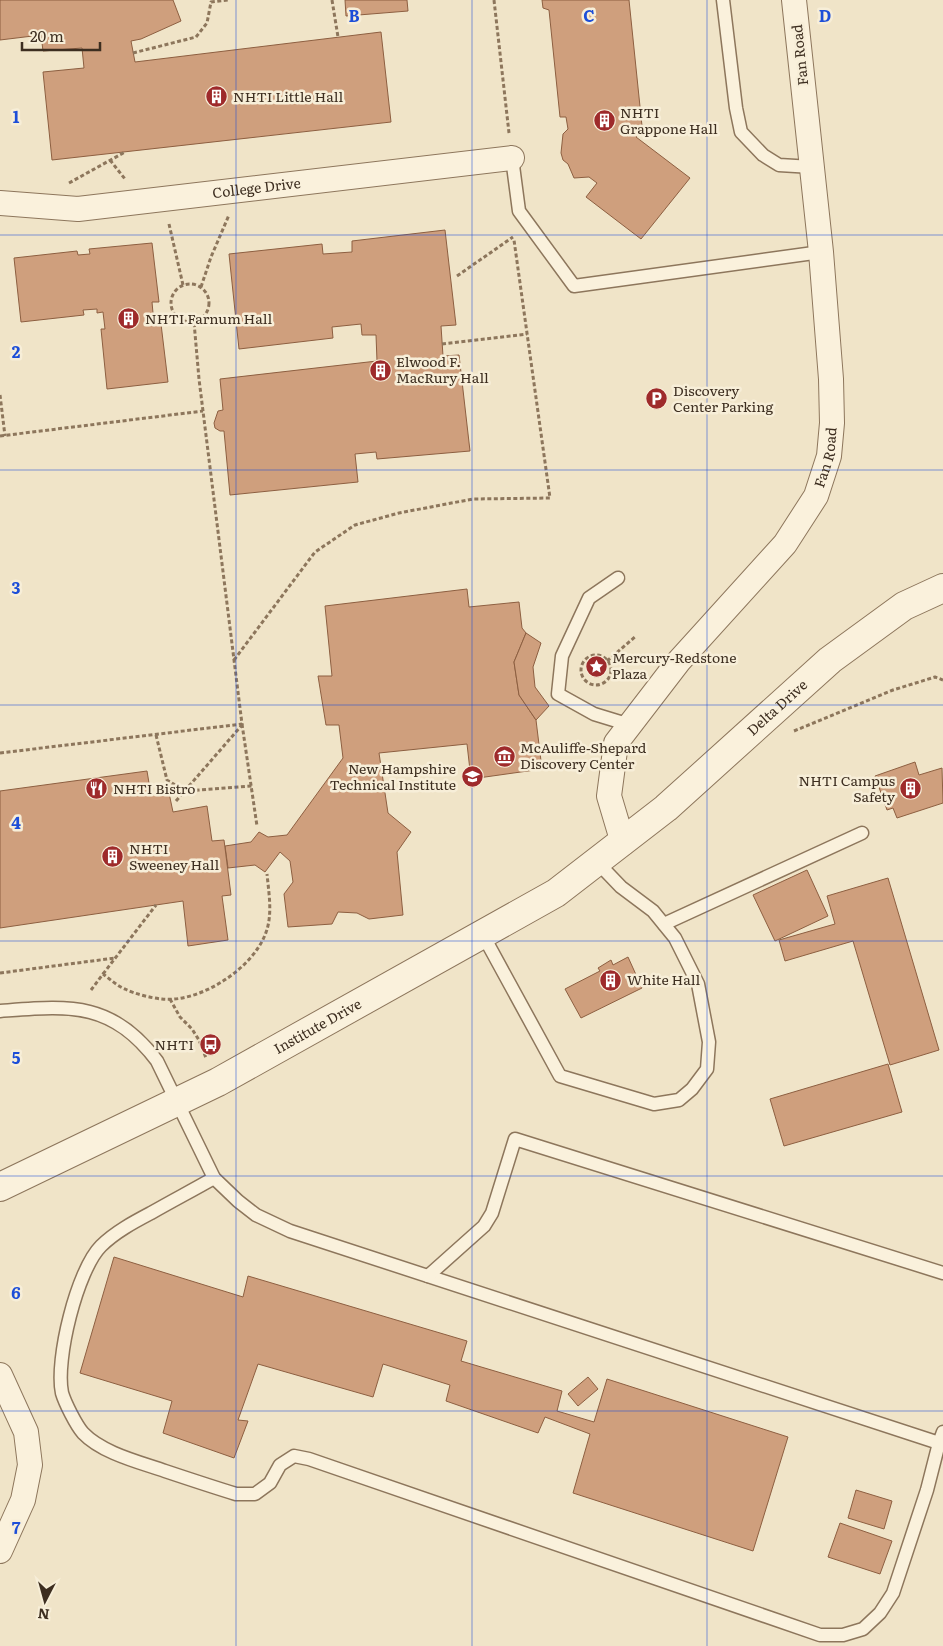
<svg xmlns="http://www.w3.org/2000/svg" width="943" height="1646" font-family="Literata,serif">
<rect width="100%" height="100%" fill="#f0e4c8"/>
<g fill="#cf9f7d" stroke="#8d5f41">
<polygon points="0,0 173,0 181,21 141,39 131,41 135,62 381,32 391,122 52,160 43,72 84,68 82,48 43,51 41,35 0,40"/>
<polygon points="345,0 407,0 408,11 346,16"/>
<polygon points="542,0 629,0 642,126 636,137 690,178 641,239 586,197 597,183 589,177 574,178 568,164 563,160 561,153 563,134 568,129 566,117 560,117 549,10 543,8"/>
<polygon points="445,230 456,325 441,326 443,356 459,355 470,451 377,459 376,452 355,454 358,482 230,495 224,431 220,431 215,428 214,423 218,411 223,410 220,379 377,361 376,335 362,335 361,324 332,327 333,338 239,349 229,254 322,244 323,254 352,252 352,241"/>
<polygon points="152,243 159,302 152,302 154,324 161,324 168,382 107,389 101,329 105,329 103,312 97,313 97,309 83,310 84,315 21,322 14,258 77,251 78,255 90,254 89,249"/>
<polygon points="467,589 469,607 519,602 522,628 526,633 514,662 519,695 536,720 542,769 471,779 467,744 379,753 388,813 411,832 397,852 403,915 369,919 357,913 338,912 332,924 288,927 284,894 293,882 290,861 280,852 265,872 255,865 228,868 225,846 251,842 259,832 268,837 287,835 343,758 339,725 326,725 318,676 332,676 325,606"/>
<polygon points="526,633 541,643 533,667 535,687 549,706 536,720 519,695 514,662"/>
<polygon points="915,762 919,775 942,768 943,803 897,818 893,808 887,810 875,776"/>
<polygon points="147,771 151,795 169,793 173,812 207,806 212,841 224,840 231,895 222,896 228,940 188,946 183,901 0,928 0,791"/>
<polygon points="807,870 828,916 775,941 753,895"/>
<polygon points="888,878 939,1050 890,1065 853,941 785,961 779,940 835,924 827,896"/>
<polygon points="628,957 642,988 581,1018 565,989 600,971 598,968 611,960 613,965"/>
<polygon points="888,1064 902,1112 784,1146 770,1099"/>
<polygon points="114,1257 243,1297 248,1276 467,1341 461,1361 562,1391 557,1411 594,1422 607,1379 788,1437 753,1551 573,1493 590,1434 545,1417 538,1433 446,1401 450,1385 383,1364 373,1397 258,1364 238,1420 248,1421 234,1458 163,1433 172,1401 80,1373"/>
<polygon points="588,1377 598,1389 578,1406 568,1394"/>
<polygon points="856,1490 892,1501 884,1529 848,1518"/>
<polygon points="840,1523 892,1541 880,1574 828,1557"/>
</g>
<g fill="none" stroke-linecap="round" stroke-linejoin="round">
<defs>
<g id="service">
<polyline points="723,0 736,108 741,132 763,155 779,165 812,167"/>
<polyline points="512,158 519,211 574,286 821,252"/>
<polyline points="618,578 589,598 562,656 558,694 594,714 630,725"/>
<polyline points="664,924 862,833"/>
<polyline points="483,935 560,1076 654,1104 679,1100 692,1089 707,1069 709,1042 698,984 675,938 653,911 621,887 597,862"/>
<path d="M0,1011C68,1006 111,1000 157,1061L214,1178L238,1201L256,1215L290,1231L939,1443L943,1432"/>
<path d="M214,1178C193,1190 172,1201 151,1213C134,1222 115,1232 101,1246C77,1270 55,1360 62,1393C65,1403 76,1425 83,1433C102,1453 139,1462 165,1471C189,1479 213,1487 236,1494H255L270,1483L280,1465L294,1456L309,1459L820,1635H843L863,1629L880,1613L893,1593L927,1490L939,1443"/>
<polyline points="428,1276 484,1226 492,1213 515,1139 943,1273"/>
</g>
<g id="minor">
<path id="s1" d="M0,203L78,209L512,158"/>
<path id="s2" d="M623,843L609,796L616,743L679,661L785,544L816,496L829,456L832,423L831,379L821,252L794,0"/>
<polyline points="0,1375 26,1432 30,1465 23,1500 0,1551"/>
</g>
<g id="tertiary">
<path id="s3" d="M0,1187L218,1082L556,893L666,808L830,660L904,606L943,588"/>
</g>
</defs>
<use href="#service" stroke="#8d765c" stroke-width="15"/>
<use href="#minor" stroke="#8d765c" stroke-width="26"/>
<use href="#tertiary" stroke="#8d765c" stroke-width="30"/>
<g stroke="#8d765c" stroke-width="3" stroke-dasharray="4 2.5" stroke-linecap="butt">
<polyline points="332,0 338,37"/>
<polyline points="494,0 509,133"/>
<polyline points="133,53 196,37 207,23 211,2 228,0"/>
<polyline points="110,160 125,179"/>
<polyline points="69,183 125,152"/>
<polyline points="169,224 183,285"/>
<polyline points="457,276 513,237"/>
<circle cx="190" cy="303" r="19"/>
<polyline points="201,287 211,257 229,215"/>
<polyline points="442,344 527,334"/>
<polyline points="0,395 5,436"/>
<polyline points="0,436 203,411"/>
<circle cx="596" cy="670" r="15"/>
<polyline points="234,660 315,552 355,525 399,513 473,499 550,498 514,240"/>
<polyline points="607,661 636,636"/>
<polyline points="242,724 257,826"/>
<polyline points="794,731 893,690 935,677 943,680"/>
<polyline points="156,735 167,780 185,791 252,786"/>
<polyline points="0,753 242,724 199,379 194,322"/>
<polyline points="176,801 242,725"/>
<polyline points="0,973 115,958"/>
<polyline points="103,974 156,905"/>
<path d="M91,990L103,974C110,979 117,986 125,989C135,994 151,998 162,999C199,1003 251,970 265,935C273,916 269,895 267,874"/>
<polyline points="170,999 180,1017 192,1029 199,1040 206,1058"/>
</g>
<use href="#service" stroke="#faf1dc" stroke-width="12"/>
<use href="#minor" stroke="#faf1dc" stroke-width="24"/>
<use href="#tertiary" stroke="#faf1dc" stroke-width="28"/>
</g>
<path fill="none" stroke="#1d4ed8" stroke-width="1" stroke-opacity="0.55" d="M236,0V1646M472,0V1646M707,0V1646M0,235H943M0,470H943M0,705H943M0,941H943M0,1176H943M0,1411H943"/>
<defs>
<symbol id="building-disc" viewBox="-11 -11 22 22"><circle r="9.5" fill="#9e2a2b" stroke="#f7eed8"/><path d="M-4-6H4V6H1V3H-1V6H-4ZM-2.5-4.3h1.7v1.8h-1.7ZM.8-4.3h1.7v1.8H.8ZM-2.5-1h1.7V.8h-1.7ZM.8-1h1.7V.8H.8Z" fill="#fff"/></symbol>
<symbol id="parking-disc" viewBox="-11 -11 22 22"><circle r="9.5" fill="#9e2a2b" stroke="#f7eed8"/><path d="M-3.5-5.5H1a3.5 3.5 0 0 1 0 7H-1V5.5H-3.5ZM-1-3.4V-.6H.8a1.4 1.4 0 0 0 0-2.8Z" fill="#fff"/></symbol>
<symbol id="sight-disc" viewBox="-11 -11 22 22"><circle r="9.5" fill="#9e2a2b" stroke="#f7eed8"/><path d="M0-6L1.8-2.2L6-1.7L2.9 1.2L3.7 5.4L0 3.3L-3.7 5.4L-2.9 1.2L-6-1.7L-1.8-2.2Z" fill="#fff"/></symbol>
<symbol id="museum-disc" viewBox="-11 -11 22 22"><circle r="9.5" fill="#9e2a2b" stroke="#f7eed8"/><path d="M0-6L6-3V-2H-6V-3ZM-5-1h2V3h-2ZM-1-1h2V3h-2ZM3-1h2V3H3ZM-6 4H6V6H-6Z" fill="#fff"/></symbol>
<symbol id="university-disc" viewBox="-11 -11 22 22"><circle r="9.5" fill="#9e2a2b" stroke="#f7eed8"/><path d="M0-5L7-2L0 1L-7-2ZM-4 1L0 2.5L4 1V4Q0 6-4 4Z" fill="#fff"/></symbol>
<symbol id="restaurant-disc" viewBox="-11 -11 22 22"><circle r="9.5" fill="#9e2a2b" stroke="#f7eed8"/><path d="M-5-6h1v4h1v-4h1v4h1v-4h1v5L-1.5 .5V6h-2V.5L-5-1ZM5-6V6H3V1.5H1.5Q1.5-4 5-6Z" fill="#fff"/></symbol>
<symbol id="bus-disc" viewBox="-11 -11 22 22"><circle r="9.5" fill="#9e2a2b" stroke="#f7eed8"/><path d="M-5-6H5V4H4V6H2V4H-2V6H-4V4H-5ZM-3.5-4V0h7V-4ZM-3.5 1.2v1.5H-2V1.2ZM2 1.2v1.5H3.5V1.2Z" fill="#fff"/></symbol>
</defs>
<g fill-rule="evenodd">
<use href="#building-disc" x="204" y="84" width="25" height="25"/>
<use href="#building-disc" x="592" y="108" width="25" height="25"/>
<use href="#building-disc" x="116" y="306" width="25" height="25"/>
<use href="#building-disc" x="368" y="358" width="25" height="25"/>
<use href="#parking-disc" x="644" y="386" width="25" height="25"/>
<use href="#sight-disc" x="584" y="654" width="25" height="25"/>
<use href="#museum-disc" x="492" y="744" width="25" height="25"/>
<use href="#university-disc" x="460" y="764" width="25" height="25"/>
<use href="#restaurant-disc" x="84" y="776" width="25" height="25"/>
<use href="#building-disc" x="898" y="776" width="25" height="25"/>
<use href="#building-disc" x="100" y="844" width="25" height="25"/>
<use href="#building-disc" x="598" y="968" width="25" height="25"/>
<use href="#bus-disc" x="198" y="1032" width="25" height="25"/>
</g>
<g text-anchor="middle" stroke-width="5" stroke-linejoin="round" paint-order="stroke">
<g font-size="14" fill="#3d2e20" stroke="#f7eed8">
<text transform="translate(800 55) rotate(-96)" y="5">Fan Road</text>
<text dy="5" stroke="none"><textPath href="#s1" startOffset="258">College Drive</textPath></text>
<text dy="5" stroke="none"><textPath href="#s2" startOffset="461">Fan Road</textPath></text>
<text dy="5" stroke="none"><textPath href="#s3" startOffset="918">Delta Drive</textPath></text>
<text dy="5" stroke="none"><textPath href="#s3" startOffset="356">Institute Drive</textPath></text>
</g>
<g font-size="14" fill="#3d2e20" stroke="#f7eed8" text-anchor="start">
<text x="233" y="102">NHTI Little Hall</text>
<text x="620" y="118">NHTI<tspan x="620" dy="16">Grappone Hall</tspan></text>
<text x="145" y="324">NHTI Farnum Hall</text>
<text x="396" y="367">Elwood F.<tspan x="396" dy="16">MacRury Hall</tspan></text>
<text x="673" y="396">Discovery<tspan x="673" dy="16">Center Parking</tspan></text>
<text x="612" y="663">Mercury-Redstone<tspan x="612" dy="16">Plaza</tspan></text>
<text x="520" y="753">McAuliffe-Shepard<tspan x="520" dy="16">Discovery Center</tspan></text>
<text x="456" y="774" text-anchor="end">New Hampshire<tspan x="456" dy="16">Technical Institute</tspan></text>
<text x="895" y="786" text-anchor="end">NHTI Campus<tspan x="895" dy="16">Safety</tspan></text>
<text x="113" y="794">NHTI Bistro</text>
<text x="129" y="854">NHTI<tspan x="129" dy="16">Sweeney Hall</tspan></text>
<text x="627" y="985">White Hall</text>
<text x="194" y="1050" text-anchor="end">NHTI</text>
</g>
</g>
<g font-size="16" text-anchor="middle" font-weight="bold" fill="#1d4ed8" stroke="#f7eed8" stroke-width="5" stroke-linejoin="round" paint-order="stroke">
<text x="354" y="22">B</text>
<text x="589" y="22">C</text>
<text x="825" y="22">D</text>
<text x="16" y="123">1</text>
<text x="16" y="358">2</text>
<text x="16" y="594">3</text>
<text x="16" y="829">4</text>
<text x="16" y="1064">5</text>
<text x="16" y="1299">6</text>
<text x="16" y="1534">7</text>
</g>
<g transform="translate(45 1601) rotate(186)" stroke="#f7eed8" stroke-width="4" paint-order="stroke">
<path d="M0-4L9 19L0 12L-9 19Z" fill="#3d2e20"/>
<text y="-8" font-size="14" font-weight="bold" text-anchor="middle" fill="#3d2e20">N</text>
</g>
<path d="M22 42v8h78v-8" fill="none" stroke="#3d2e20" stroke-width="2.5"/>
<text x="30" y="42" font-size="15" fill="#3d2e20" stroke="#f7eed8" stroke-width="4" paint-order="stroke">20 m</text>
</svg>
